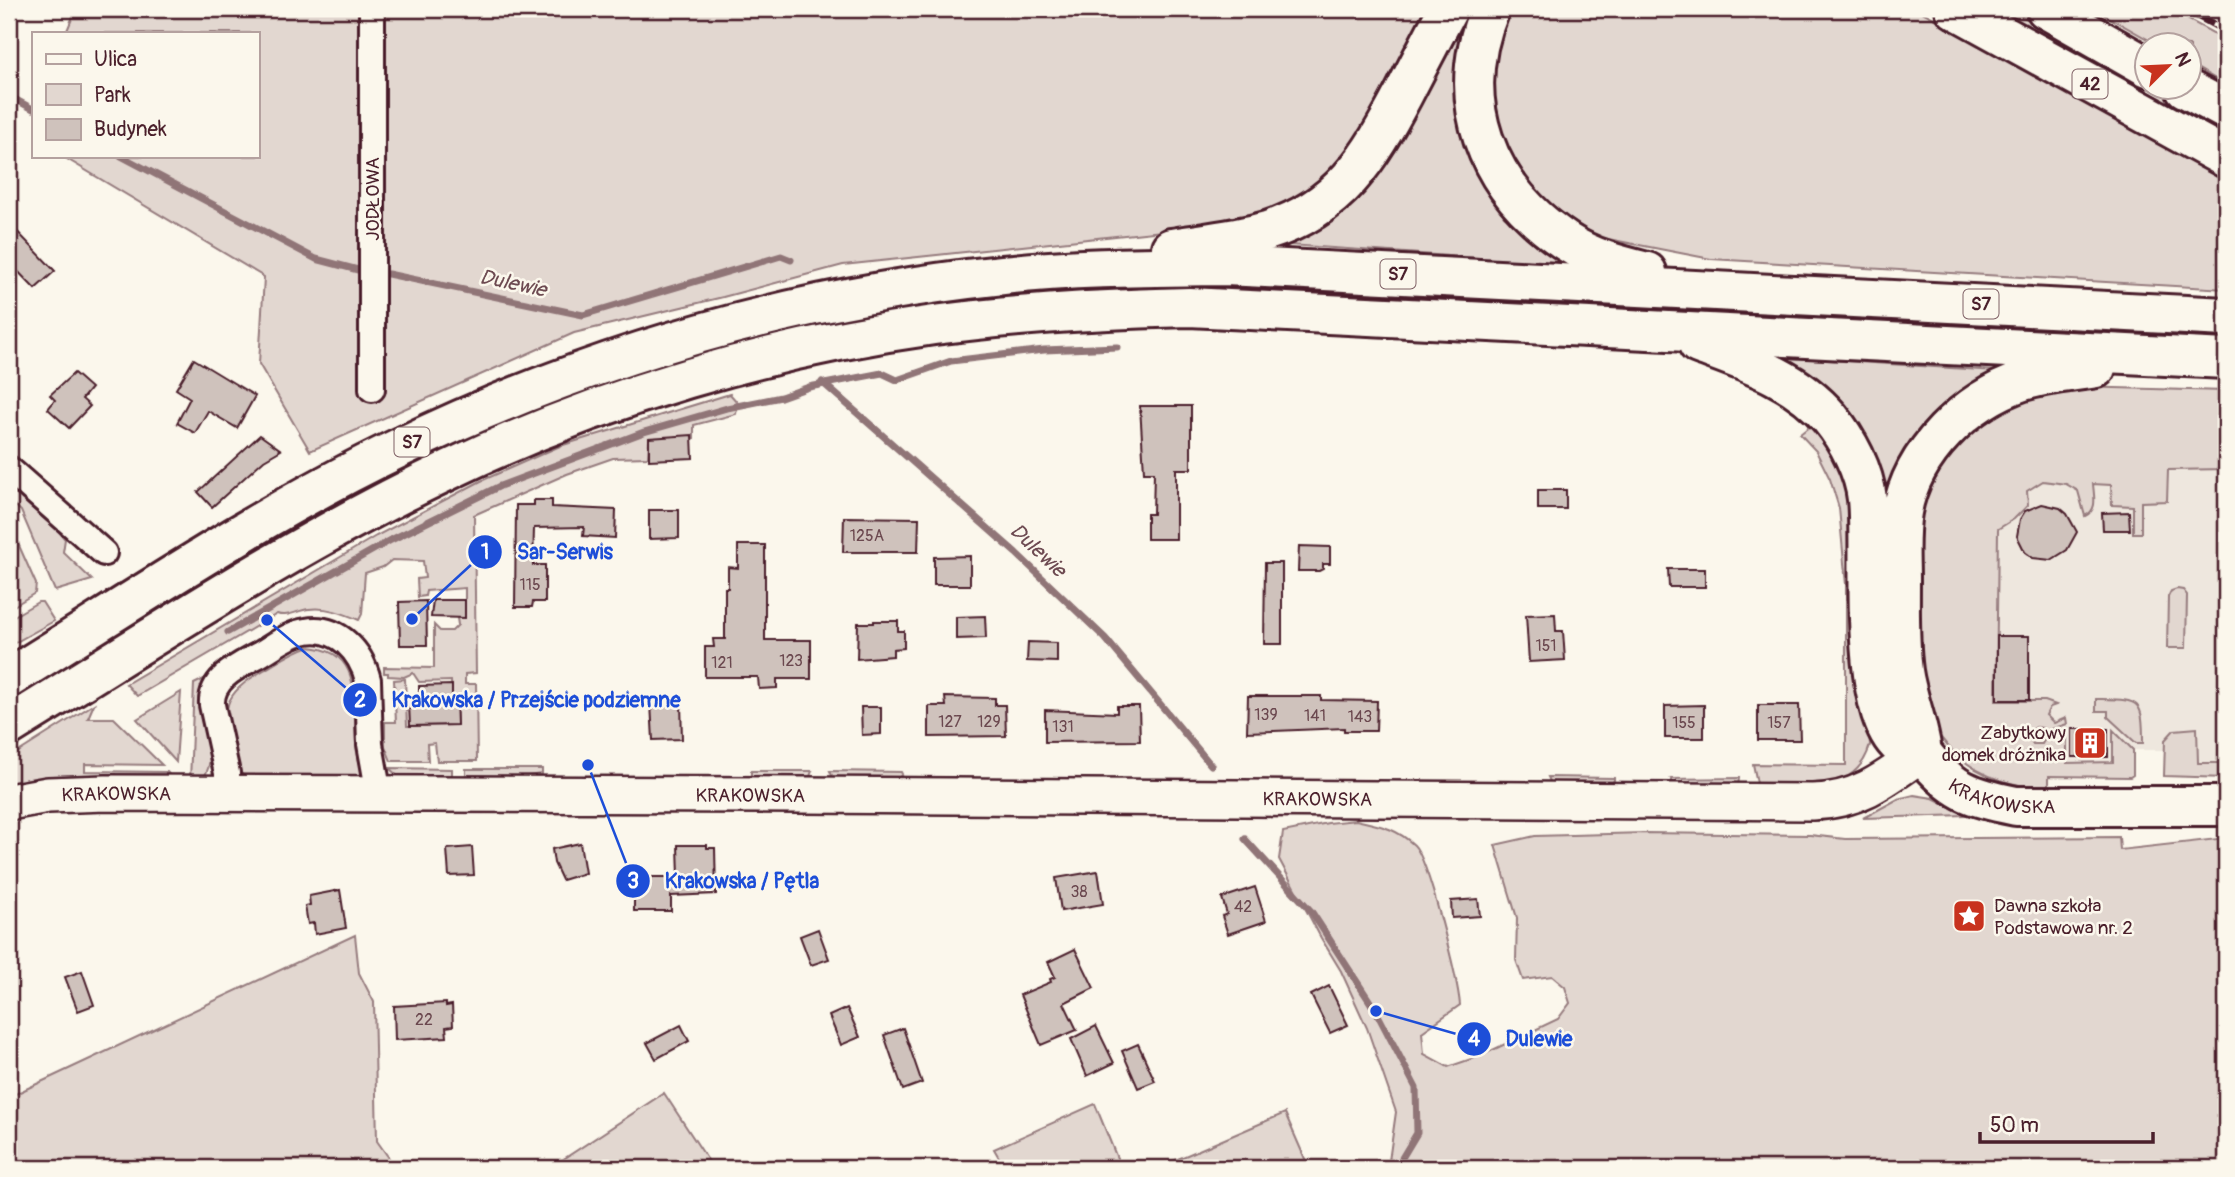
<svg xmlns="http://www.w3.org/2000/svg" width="2235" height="1177" font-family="Pangolin,sans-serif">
<rect width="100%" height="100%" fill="#fbf7ec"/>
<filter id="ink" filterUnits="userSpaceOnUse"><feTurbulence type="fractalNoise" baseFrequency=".0143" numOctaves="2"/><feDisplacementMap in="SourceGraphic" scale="14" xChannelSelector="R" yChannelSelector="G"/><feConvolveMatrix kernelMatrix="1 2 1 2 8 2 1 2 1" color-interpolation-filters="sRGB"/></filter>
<g filter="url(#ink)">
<polygon fill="#eee7de" points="1983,456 2226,457 2226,763 2181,763 2164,750 2133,750 2133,775 2042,773 1980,704"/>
<g fill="#e2d7d0" stroke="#967b7e" stroke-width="2">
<polygon points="76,9 1433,9 1381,109 1325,184 1273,212 1209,226 843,265 723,297 574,333 310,451 259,364 264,277 62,156 257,156 257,33 66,33"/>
<polygon points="1464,9 1478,9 1457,58 1459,129 1480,175 1504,216 1566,264 1274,244"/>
<polygon points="1511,9 1917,9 2226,176 2226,289 1711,259 1598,237 1552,208 1510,163 1486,106 1485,66"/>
<polygon points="1983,9 2009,9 2147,85 2148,88 2152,88 2226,128 2226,142"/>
<polygon points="2094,9 2169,9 2226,40 2226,85 2190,64 2190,46 2158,45"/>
<polygon points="1765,356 2012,372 1880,513"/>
<path d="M2077,387L2226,391V469L2168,470L2167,501L2141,502V533H2133V506L2112,505L2111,485L2093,484C2094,497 2098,510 2085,516L2078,491L2066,484L2043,481L2027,491L2028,505L2014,519L1998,529L1996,701H2045L2056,705L2050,707L2046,715L2054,723L2066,718L2067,724L2046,731L2042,728L2036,727L2031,731L2030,739L2033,744H2042L2047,735L2067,728V763L2113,762V730L2133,750V775L2130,777L2049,776V785L2137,786L2134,789C2047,789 1965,801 1923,707L1912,560L1926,490L1954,445L1993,416L2031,398Z"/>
<path d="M730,394L738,403L736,414L694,425V438L649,440L648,457L613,458L567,474L474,515L476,673L465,674V684H476L477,761H437L435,743L427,744L428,761H391L385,746V722H396L394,680L405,679L407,726L457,725L456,697L452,696L451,681L419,682L413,673L404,677L388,676V673H384V667L434,668V625L440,631H452L458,625L457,618L465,617V588L426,591L425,596L418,597L417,579L425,578L423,561L392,560L383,567L365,573L362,614L359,620C343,613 327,607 309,609C298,610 287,618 277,614L137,696L126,684L376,536L481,481L560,446Z"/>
<path d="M1814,423L1850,487L1870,745C1856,797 1800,785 1757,783L1753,764L1846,765V585L1839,508L1830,479L1816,451L1800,434Z"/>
<polygon points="9,488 59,532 65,539 63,552 92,580 55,591 21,511 9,500"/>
<polygon points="9,523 36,584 35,593 9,609"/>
<polygon points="2177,589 2183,590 2187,595 2186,648 2167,648 2168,597 2171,591"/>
<polygon points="38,602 42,602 54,621 9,646 9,619"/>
<path d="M307,647C369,650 350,710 357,752C358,761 362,770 365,779L252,782L241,773L237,766C226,716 212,699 264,670C278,662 292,652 307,647Z"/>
<path d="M210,676C205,686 199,697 200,709C200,731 218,754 205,775L190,781L194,684Z"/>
<polygon points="181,692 176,762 137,719"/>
<path d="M2096,699C2140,700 2143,698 2143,743H2136L2108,717V711H2096Z"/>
<polygon points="94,704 88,718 114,718 162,765 85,764 85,771 167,772 176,781 9,789 9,758"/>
<polygon points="2197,728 2198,763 2226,763 2226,778 2164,776 2165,740 2174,730"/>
<polygon points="389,768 452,769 452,783 401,779"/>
<polygon points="466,769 542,769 542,774 466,784"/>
<polygon points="751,771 812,771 809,779 751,779"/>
<polygon points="830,771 901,772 902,774 897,780 834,780"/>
<polygon points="1548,777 1614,778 1614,780 1610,786 1552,786"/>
<polygon points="1739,778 1738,787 1675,787 1671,779"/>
<polygon points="1914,795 1933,798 1967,815 1863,818 1898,799"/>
<path d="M1356,820C1381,826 1396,828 1414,845C1428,858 1458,981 1460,1005L1422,1032L1424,1054L1448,1067L1480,1056L1558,1019L1570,1003L1565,987L1552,976L1523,980L1516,960L1517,918L1495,845L1535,836L1645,833L1810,835L1845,839L2119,837L2120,850L2226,838V1168H1388L1396,1112L1367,1028L1341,971L1321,938L1279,859L1283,832L1328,823Z"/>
<polygon points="355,935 359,973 374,1002 377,1141 396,1168 9,1168 9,1097"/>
<polygon points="664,1093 713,1168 550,1168"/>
<polygon points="1095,1104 1121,1168 1005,1168 994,1149"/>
<polygon points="1285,1113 1309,1168 1157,1168"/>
</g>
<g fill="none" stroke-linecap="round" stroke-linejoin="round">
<g stroke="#907477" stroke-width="7">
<polyline points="9,96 33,109"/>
<polyline points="121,156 316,259 358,270"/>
<polyline points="388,274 583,315 781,256 791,260"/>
<polyline points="822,382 1016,553 1105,638 1211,765"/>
<polyline points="228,632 391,540 500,486 644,432 727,408 781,397 809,387 882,373 897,380 951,361 1044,350 1117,347"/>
<polyline points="1245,839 1311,911 1376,1011 1416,1088 1417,1133 1402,1158 1401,1168"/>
</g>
</g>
<g fill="#cfc2bc" stroke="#4a1f2b" stroke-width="2">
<polygon points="9,223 55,271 35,289 9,262"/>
<polygon points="194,359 255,396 237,428 208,411 195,433 177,423 190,398 176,389"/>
<polygon points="74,373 91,388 82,399 90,406 69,428 48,409 55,400 50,395"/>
<polygon points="1140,406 1191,406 1191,469 1176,469 1176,539 1147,539 1147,514 1153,514 1154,472 1144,472"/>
<polygon points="260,435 281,450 264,460 212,507 198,492"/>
<polygon points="692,435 693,458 649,460 649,438"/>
<rect x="1538" y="490" width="28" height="19"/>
<polygon points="534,500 552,500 552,507 616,510 615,538 583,536 584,527 534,528 533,565 545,565 545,602 533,602 532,607 515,607 516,505 534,505"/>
<polygon points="2042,504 2060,508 2067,514 2077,532 2067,550 2051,560 2033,558 2025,552 2017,536 2020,519 2025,511"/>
<polygon points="649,510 679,510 679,538 649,539"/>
<polygon points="2129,512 2130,530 2103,530 2102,513"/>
<polygon points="844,517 919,518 918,552 843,552"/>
<polygon points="738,545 765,545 765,640 811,640 811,679 777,679 777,688 759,689 758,677 705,677 705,647 714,647 713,639 725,639 725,588 728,588 728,567 738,568"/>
<polygon points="1299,546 1330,547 1330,564 1323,564 1323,569 1319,571 1298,571"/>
<polygon points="970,556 970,585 934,585 934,557"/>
<polygon points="1265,563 1282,563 1282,644 1264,644"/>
<polygon points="1668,569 1705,569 1705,587 1669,587"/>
<polygon points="433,600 465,600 465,618 431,617"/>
<polygon points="426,601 427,645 400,645 399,602"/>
<polygon points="1555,614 1556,631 1563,631 1565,660 1529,662 1526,615"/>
<polygon points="985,616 986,638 956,639 956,617"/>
<polygon points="874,621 898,621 898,631 904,631 904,648 893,649 893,656 857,659 858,623 874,623"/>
<rect x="1997" y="636" width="32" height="64"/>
<polygon points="1028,642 1057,643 1057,662 1027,661"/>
<polygon points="452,685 452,696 456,696 457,725 410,726 409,704 419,704 419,686"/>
<polygon points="1248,696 1321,696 1321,700 1377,701 1376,731 1344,731 1344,728 1247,732"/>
<polygon points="945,697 995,698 995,705 1005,705 1006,736 929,737 929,706 946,706"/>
<polygon points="681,702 682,739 653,740 651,703"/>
<polygon points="1704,705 1704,738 1665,738 1665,706"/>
<polygon points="1758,705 1799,705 1800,740 1758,740"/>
<polygon points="1117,706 1139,706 1140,741 1045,742 1045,710 1117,713"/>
<polygon points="861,707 881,707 881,734 862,735"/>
<rect x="2072" y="729" width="36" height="28"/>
<polygon points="580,843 585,873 562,880 554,863 552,849"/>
<polygon points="678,845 707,845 707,848 715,848 716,894 671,896 671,911 634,911 634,877 679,877"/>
<polygon points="472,847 474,875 449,876 447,849"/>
<polygon points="1098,871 1103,904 1061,911 1056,878"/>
<polygon points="1255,887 1266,921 1228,934 1222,916 1227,914 1222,898"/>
<polygon points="340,890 346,928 315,934 314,923 308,924 305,906 310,905 309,896"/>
<polygon points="1478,899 1480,916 1452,918 1451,901"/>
<polygon points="818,929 829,959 811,965 800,936"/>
<polygon points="1075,949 1094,988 1064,1003 1077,1030 1041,1045 1020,995 1051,982 1050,979 1055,977 1048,962"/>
<polygon points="82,971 94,1005 78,1011 65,977"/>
<polygon points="1329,986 1348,1025 1330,1033 1311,995"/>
<polygon points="446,1003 446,1006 452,1005 453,1026 446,1027 447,1037 395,1040 394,1006"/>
<polygon points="847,1008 860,1037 841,1045 829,1016"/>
<polygon points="681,1025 689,1041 656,1059 647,1043"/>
<polygon points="1096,1026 1114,1063 1087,1076 1071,1039"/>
<polygon points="903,1028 922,1083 903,1090 884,1035"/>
<polygon points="1138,1044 1155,1081 1138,1088 1122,1051"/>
</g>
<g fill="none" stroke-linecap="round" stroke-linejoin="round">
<defs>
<g id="street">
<polyline points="372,9 372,389"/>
<polyline points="9,469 104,553"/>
<path d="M227,794V773L212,705C210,677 241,665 262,653C275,645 291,633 306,631C338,625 361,652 368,680L370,744L379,795"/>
</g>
<g id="secondary">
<path id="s1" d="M9,802L48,795L106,793L802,795L1812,802C1858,801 1886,779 1922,753"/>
</g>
<g id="primary">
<polyline points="1955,9 2226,158"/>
<polyline points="2046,9 2148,67"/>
<polyline points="2185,88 2226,110"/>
<path id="s2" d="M1922,753C1953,792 1969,796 2016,806H2226"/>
</g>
<g id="highway">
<path d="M1490,9C1452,100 1485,188 1567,242C1591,258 1619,265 1647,272"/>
<path d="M1171,248C1203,243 1236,240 1267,231C1340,208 1369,159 1403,95C1418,66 1433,37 1448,9"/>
<path d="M1698,344C1746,362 1795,377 1830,418C1848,440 1864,471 1867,499C1873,552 1855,723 1906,750C1910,752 1917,753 1922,753C1919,725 1907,699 1903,671C1899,641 1900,611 1900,581C1900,558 1898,534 1902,512C1912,452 1967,400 2023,381C2046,374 2072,372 2096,368"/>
<path d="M9,678C137,599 263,513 399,448C590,356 792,297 1003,275C1077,267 1151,267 1226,266L2226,317"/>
<path d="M9,726C154,637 297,542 451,469C602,397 768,348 934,325C1019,314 1104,309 1189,307L2226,359"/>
</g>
</defs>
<use href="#street" stroke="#4a1f2b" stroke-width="30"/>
<use href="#secondary" stroke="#4a1f2b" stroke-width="40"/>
<use href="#primary" stroke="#4a1f2b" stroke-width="44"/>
<use href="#highway" stroke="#4a1f2b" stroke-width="44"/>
<use href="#street" stroke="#fbf7ec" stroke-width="24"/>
<use href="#secondary" stroke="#fbf7ec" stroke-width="35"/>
<use href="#primary" stroke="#fbf7ec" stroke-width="38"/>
<use href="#highway" stroke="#fbf7ec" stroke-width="38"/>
<defs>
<polyline id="rail" points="2185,9 2226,31"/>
</defs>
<use href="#rail" stroke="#4a1f2b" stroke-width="8"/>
<use href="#rail" stroke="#fbf7ec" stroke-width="5" stroke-dasharray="16" stroke-linecap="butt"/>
</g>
</g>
<defs>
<symbol id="building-square" viewBox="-11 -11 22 22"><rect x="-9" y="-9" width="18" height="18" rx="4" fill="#c8321e" stroke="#fbf7ec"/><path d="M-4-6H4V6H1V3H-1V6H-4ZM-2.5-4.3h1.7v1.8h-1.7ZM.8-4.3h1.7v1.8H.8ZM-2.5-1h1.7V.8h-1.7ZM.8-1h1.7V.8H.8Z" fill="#fff"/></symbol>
<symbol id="sight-square" viewBox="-11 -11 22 22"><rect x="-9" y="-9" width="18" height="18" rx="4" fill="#c8321e" stroke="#fbf7ec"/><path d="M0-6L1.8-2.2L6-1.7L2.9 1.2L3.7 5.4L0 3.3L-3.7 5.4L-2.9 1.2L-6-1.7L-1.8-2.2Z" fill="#fff"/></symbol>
</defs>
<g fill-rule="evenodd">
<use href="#building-square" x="2071" y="724" width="38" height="38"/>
<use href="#sight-square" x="1950" y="897" width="38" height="38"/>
</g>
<g text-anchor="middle" stroke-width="5" stroke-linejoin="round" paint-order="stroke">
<g font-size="16" fill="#6b484f">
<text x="867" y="541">125A</text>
<text x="530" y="590">115</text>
<text x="1546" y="651">151</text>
<text x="791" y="666">123</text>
<text x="722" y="668">121</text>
<text x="1266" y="720">139</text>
<text x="1315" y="721">141</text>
<text x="1360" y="722">143</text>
<text x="950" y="727">127</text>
<text x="989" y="727">129</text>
<text x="1684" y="728">155</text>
<text x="1779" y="728">157</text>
<text x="1063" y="732">131</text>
<text x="1079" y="897">38</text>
<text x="1243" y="912">42</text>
<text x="424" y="1025">22</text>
</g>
<g fill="#fbf7ec" stroke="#7f6065" stroke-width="2">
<rect x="2072.5" y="69.5" width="35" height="29" rx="5"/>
<rect x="1380.5" y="259.5" width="35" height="29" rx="5"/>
<rect x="1963.5" y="289.5" width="35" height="29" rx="5"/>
<rect x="394.5" y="427.5" width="35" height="29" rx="5"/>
</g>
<g font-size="18" font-weight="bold" fill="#4a1f2b">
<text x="2090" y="90">42</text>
<text x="1398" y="280">S7</text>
<text x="1981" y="310">S7</text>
<text x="412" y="448">S7</text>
</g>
<g font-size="19" fill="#4a1f2b" stroke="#fbf7ec">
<text transform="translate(372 199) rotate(-90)" y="7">JODŁOWA</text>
<text dy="7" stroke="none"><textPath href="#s2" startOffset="96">KRAKOWSKA</textPath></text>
<text dy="7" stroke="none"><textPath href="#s1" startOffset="108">KRAKOWSKA</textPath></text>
<text dy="7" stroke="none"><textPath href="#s1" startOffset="742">KRAKOWSKA</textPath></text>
<text dy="7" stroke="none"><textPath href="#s1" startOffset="1309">KRAKOWSKA</textPath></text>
</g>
<g font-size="19" fill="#4a1f2b" stroke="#fbf7ec" text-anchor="end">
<text x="2066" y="739">Zabytkowy<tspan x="2066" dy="22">domek dróżnika</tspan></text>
<text x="1994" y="912" text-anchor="start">Dawna szkoła<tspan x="1994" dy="22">Podstawowa nr. 2</tspan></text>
</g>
<g font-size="21" font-style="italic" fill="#6d4a51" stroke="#fbf7ec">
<text transform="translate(513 283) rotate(12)" y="7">Dulewie</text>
<text transform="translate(1038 550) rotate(43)" y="7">Dulewie</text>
</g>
</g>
<path fill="none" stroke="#1d4ed8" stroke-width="2.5" d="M412 619L485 552M267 620L360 700M588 765L633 881M1376 1011L1474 1039"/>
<g fill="#1d4ed8" stroke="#fbf7ec" stroke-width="2.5">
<circle cx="412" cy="619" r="7"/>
<circle cx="267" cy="620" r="7"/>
<circle cx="588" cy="765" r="7"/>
<circle cx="1376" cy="1011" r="7"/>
<circle cx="485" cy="552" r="18"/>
<circle cx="360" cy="700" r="18"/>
<circle cx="633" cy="881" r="18"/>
<circle cx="1474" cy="1039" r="18"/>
</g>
<g font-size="21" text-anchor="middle" font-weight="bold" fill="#fff">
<text x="485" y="559">1</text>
<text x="360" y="707">2</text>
<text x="633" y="888">3</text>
<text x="1474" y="1046">4</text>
</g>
<g font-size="21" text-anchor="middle" font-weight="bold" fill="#1d4ed8" stroke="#fbf7ec" stroke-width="5" stroke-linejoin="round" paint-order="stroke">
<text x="565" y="559">Sar-Serwis</text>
<text x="536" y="707">Krakowska / Przejście podziemne</text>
<text x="742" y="888">Krakowska / Pętla</text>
<text x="1539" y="1046">Dulewie</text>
</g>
<rect width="2235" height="1177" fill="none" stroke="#fbf7ec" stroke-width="35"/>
<rect x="18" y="18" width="2200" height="1142" fill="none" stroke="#4a1f2b" stroke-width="2.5" filter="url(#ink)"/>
<rect x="32" y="32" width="228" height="126" fill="#fbf7ec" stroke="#b4a19f" stroke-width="2"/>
<rect x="46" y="54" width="35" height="10" fill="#fbf7ec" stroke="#b4a19f" stroke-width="2"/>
<text x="94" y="66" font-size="21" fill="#4a1f2b">Ulica</text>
<rect x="46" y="84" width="35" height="21" fill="#e2d7d0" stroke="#b4a19f" stroke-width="2"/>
<text x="94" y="102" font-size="21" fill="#4a1f2b">Park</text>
<rect x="46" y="119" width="35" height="21" fill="#cfc2bc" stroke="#b4a19f" stroke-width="2"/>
<text x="94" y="136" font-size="21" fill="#4a1f2b">Budynek</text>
<g transform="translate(2168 66) rotate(66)"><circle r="33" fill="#fbf7ec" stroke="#b4a19f" stroke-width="2"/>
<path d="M0-5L12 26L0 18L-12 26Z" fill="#c8321e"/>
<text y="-10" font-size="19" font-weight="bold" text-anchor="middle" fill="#4a1f2b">N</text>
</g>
<path d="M1980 1132v10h173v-10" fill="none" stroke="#4a1f2b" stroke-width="3.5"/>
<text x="1990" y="1132" font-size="21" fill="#4a1f2b" stroke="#fbf7ec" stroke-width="5" paint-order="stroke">50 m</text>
</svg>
